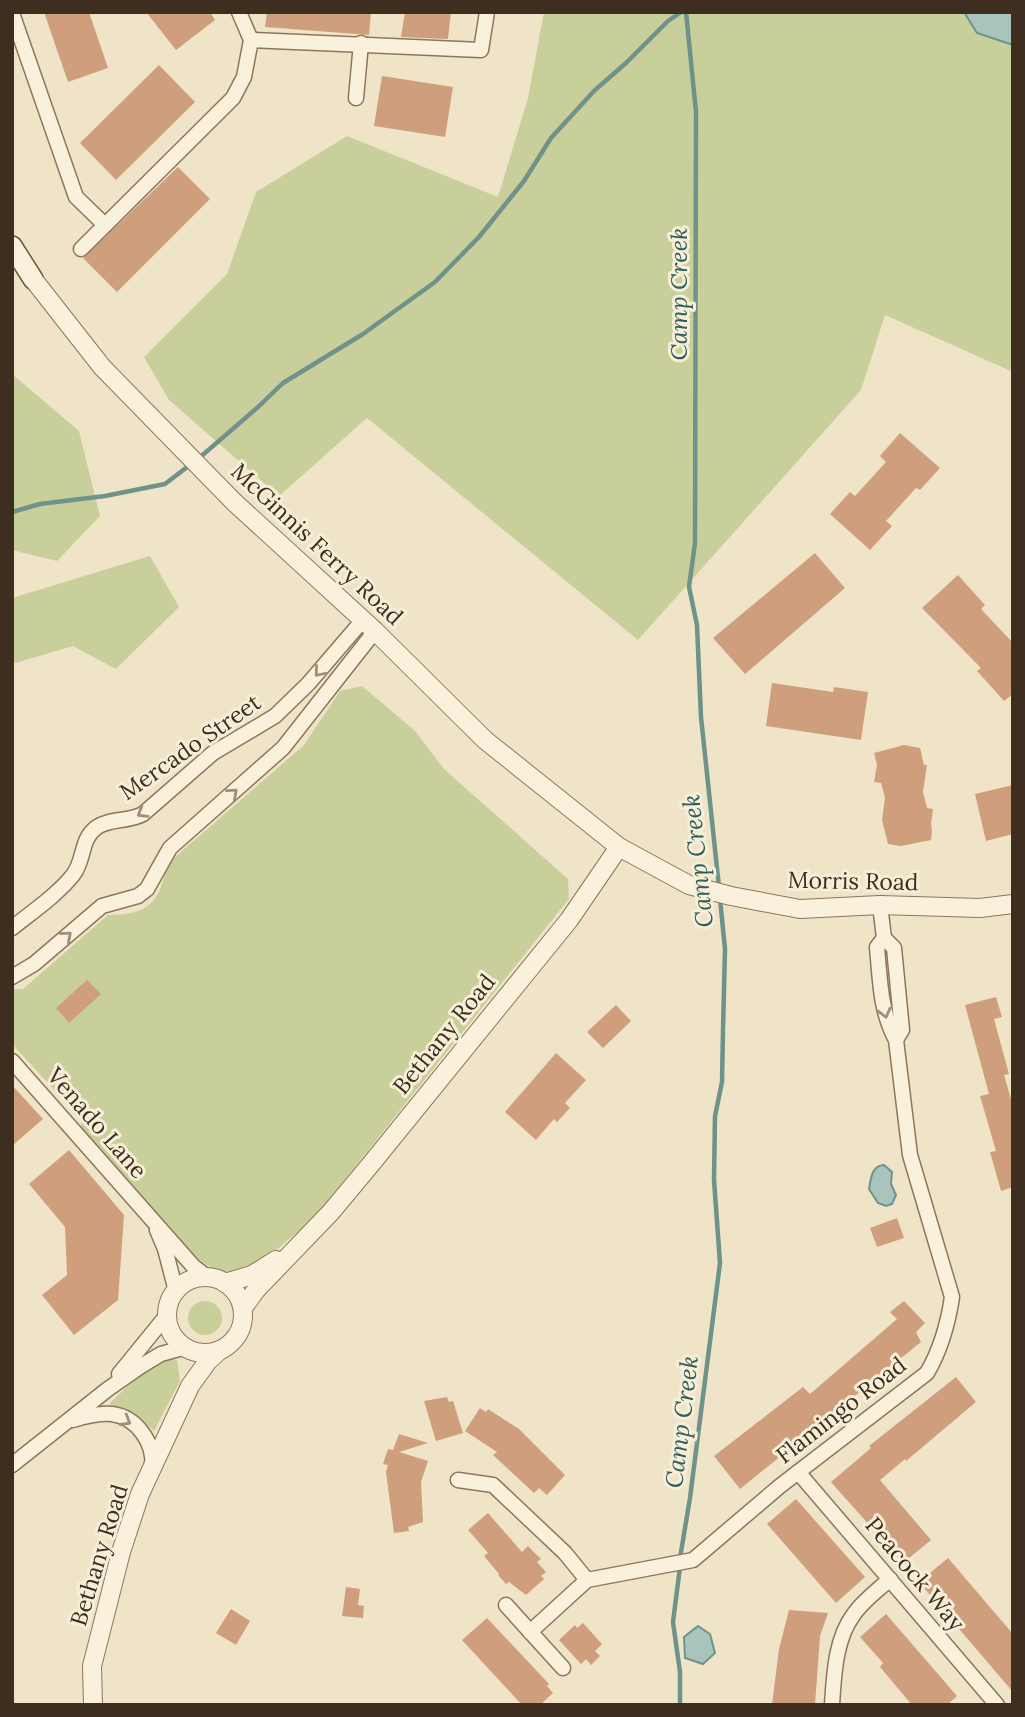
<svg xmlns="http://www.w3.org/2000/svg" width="1025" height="1717" font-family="Lora,serif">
<rect width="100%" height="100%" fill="#f0e4c8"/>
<g fill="#c9cf9b">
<polygon points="544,12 964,12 977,33 1013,45 1013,372 885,315 861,390 638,640 367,418 279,496 169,400 144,357 227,274 256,192 347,136 498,197 528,98"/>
<polygon points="12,374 79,431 100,516 57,561 12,550"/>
<polygon points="150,556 179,607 116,669 73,646 12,664 12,598"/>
<path d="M362,686L415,731L444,769L568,879L569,899L314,1218L274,1252L240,1272L221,1274L192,1255L81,1130V1119L12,1044V989H23L108,915C149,915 160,902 167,864L304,745L340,691Z"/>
<circle cx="205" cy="1318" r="17"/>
<path d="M170,1358L177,1360L180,1381L154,1431L133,1412L111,1406L110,1404L113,1400C129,1386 149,1362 170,1358Z"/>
</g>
<g fill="#a9c4bc" stroke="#6f938a" stroke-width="2">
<polygon points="964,12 1013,12 1013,45 977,33"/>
<path d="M884,1165L892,1172L891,1184L896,1195L892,1204L886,1206L878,1203L869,1189C871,1179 871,1166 884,1165Z"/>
<polygon points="698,1626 710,1634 715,1653 703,1664 685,1658 684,1637"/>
</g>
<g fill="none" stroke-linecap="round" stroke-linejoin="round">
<g stroke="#6f938a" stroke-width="4.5">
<polyline points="686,12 696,112 695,543 689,587 697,625 701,717 719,887"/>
<polyline points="198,459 257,408 283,383 363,334 435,282 479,237 524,181 551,138 594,91 626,63 668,21 681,12"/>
<polyline points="12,512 40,504 105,496 165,484 191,464"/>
<polyline points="680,1558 690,1498 720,1263 714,1180 715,1116 722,1082 723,1030 725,949 720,899"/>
<polyline points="680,1567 673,1622 680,1672 680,1705"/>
</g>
</g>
<g fill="#cf9f7d">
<polygon points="44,12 89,12 108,68 68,82"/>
<polygon points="146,12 210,12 215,20 176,50"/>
<polygon points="267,12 371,12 369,35 265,27"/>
<polygon points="405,12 451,12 448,39 401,37"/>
<polygon points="159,65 195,102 116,180 80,143"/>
<polygon points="382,76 453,87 445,137 374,126"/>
<polygon points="178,167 210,199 117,292 83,258"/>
<polygon points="900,433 940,468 920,490 916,488 886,521 892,526 870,550 830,514 850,492 855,496 886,462 880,456"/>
<polygon points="815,553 845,588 745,674 713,638"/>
<polygon points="958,575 985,605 981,609 1013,643 1013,694 1004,701 977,671 981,668 922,608"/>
<polygon points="772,683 833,692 834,687 868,692 861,740 766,726"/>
<polygon points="904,745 920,748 924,765 927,765 923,792 927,808 933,809 931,824 932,830 931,840 901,846 888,844 882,820 885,798 881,783 874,782 877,765 874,753"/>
<polygon points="1013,785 1013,834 986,841 975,794"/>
<polygon points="87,980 101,994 69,1023 56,1008"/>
<polygon points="996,997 1002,1017 994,1019 1009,1074 1004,1075 1013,1106 1013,1187 1001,1191 990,1152 996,1151 980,1096 989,1094 965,1005"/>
<polygon points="616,1005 631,1021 603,1048 587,1032"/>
<polygon points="556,1053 586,1080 565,1103 570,1108 557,1122 554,1119 536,1140 505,1112"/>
<polygon points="12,1085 43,1119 12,1146"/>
<polygon points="69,1150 124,1215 118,1300 74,1335 42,1295 67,1275 65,1227 29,1184"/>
<polygon points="897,1218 904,1238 877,1247 870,1228"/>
<polygon points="904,1301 925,1323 916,1332 921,1342 740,1489 714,1456 803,1387 810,1394 897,1319 890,1312"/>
<polygon points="956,1377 976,1402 906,1461 905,1459 880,1480 931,1540 903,1563 831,1482 871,1448 869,1446"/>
<polygon points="447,1397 449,1402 453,1401 463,1433 436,1441 424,1401"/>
<polygon points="480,1408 486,1412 488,1409 519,1429 565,1475 547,1495 539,1488 534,1493 493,1455 497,1452 465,1431"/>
<polygon points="399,1434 428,1443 399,1452 428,1461 421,1482 423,1522 408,1527 409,1531 394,1533 386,1472 388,1465 383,1464 388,1449 393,1450"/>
<polygon points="796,1499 865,1577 836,1603 767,1524"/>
<polygon points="488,1513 522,1552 528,1546 541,1559 537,1562 546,1572 541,1576 544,1579 526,1595 509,1582 506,1584 498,1575 499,1574 484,1556 488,1553 468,1530"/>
<polygon points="948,1558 1013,1634 1013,1692 919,1582"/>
<polygon points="346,1587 360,1589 358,1605 364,1606 363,1618 342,1616"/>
<polygon points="231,1609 250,1621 236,1645 216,1633"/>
<polygon points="789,1610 828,1613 820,1636 815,1705 772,1705 779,1649"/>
<polygon points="886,1614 957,1696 947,1705 912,1705 880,1667 883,1663 860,1637"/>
<polygon points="487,1618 549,1684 547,1686 553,1693 540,1705 522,1705 462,1640"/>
<polygon points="583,1623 602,1644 595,1651 600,1656 591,1665 586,1659 581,1664 559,1640 575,1625 577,1628"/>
</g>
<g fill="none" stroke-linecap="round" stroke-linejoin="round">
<defs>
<g id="minor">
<polyline points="12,13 76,197 105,225"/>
<polyline points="251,40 481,50 487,12"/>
<polyline points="356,98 361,43"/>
<polyline points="81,249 233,98 244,77 251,40 239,12"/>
<polyline points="880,905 884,938 894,948 902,1030 896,1040"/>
<path d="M12,928C32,912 57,895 73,875C85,860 80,839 97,827C110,818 129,822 143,814L213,753L275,716L308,684L363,620"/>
<polyline points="12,977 34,964 102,906 138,896 147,889 170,848 283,748 375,631"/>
<polyline points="12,1061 193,1266 206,1276"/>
<polyline points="157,1230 165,1249 176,1291"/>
<polyline points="119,1374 167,1315"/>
<path d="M73,1420C86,1416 99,1413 112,1414C137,1417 155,1444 152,1467"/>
<polyline points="12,1465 108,1389 141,1366 161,1354 186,1347"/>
<polyline points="798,1472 997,1705"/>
<polyline points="458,1480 493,1485 565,1553 587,1580"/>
<polyline points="506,1605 563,1668"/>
<path d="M530,1632L587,1580L693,1560L780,1486L927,1373C941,1349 948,1324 952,1297L910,1155L896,1040C880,1011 880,979 877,947L884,938"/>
<path d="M832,1705C834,1675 835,1639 854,1614C863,1601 878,1590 890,1579"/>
</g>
<g id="tertiary">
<polyline points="33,279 102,367 234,502 375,631 485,740 619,847 689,885 731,896 800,909 880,905 980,908 1013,904"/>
<circle cx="205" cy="1315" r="38"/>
<polyline points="225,1283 252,1275 276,1260"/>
<polyline points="243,1308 256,1290 331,1212 371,1164 569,920 619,847"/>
<polyline points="93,1705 92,1666 121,1552 140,1494 190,1386 208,1361 220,1350"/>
</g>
<polyline id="secondary" points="12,246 33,279"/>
</defs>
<use href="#minor" stroke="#8d765c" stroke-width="17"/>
<use href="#tertiary" stroke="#8d765c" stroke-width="20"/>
<use href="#secondary" stroke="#6f573f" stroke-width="22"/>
<use href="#minor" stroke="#faf1dc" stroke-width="14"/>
<use href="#tertiary" stroke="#faf1dc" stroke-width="18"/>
<use href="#secondary" stroke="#faf1dc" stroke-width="19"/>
</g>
<defs><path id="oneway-chevron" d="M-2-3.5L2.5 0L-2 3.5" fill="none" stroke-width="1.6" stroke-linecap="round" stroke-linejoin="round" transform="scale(1.75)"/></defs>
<g stroke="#9c907e">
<use href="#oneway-chevron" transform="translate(319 672) rotate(130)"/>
<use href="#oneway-chevron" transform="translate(233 793) rotate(-41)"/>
<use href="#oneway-chevron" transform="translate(142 813) rotate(149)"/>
<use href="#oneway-chevron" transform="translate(67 936) rotate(-41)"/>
<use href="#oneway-chevron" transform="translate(885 1013) rotate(76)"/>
<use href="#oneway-chevron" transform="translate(126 1421) rotate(31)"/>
</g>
<g text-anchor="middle" stroke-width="6" stroke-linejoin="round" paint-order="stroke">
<g font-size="23" fill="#3d2e20" stroke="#f7eed8">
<text transform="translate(317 544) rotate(43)" y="8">McGinnis Ferry Road</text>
<text transform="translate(190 747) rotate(-35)" y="8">Mercado Street</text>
<text transform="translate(853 881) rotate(1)" y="8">Morris Road</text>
<text transform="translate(444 1034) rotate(-51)" y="8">Bethany Road</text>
<text transform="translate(97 1123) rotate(49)" y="8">Venado Lane</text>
<text transform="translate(841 1410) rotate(-38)" y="8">Flamingo Road</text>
<text transform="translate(99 1555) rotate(-73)" y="8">Bethany Road</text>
<text transform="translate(915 1574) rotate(50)" y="8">Peacock Way</text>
</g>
<g font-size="24" font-style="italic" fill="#2f5d5a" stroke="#f7eed8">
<text transform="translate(679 294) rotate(-90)" y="8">Camp Creek</text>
<text transform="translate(698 861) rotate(-96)" y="8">Camp Creek</text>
<text transform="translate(682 1422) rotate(-83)" y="8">Camp Creek</text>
</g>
</g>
<rect width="1025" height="1717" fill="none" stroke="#3d2e20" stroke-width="28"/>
</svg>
